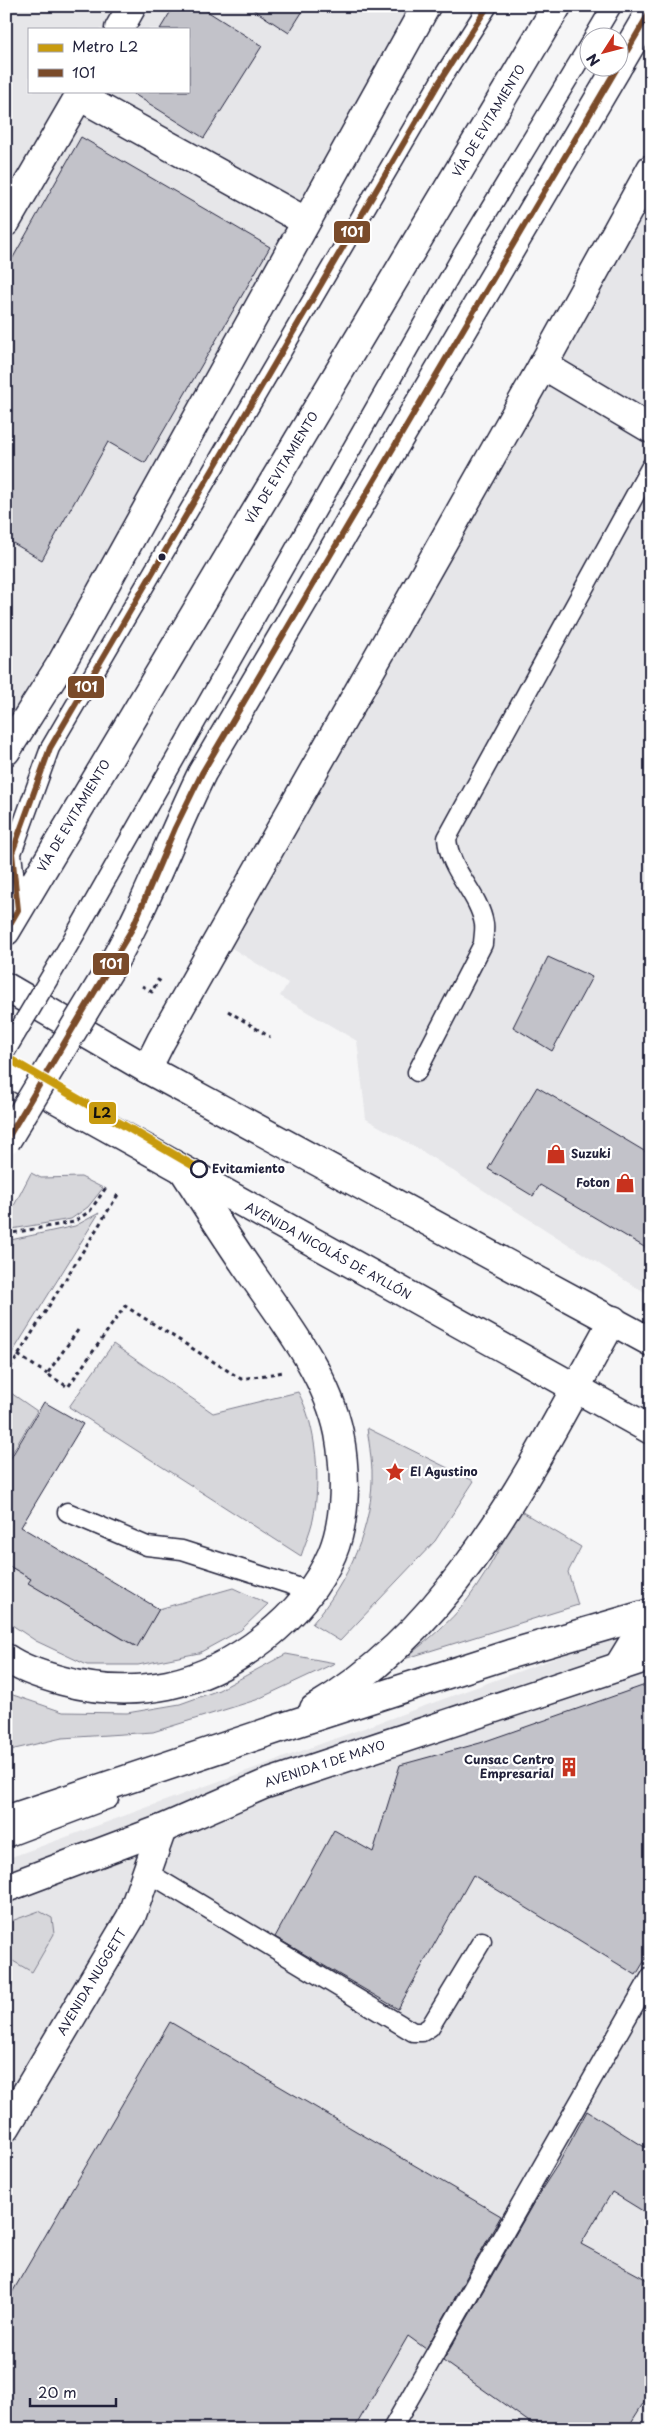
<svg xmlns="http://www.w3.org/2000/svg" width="657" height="2435" font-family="'Playpen Sans',sans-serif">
<rect width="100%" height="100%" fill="#f6f6f7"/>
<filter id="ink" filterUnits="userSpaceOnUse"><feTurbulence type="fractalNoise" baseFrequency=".02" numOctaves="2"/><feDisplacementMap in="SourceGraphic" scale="10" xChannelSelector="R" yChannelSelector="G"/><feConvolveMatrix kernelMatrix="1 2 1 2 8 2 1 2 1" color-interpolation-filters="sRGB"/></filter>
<g filter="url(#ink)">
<g fill="#e6e6e9" fill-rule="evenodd">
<path d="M6,6H437L6,723ZM29,29H189V91H29Z"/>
<polygon points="651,140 651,1297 417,1148 366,1119 357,1041 280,996 288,983 227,945 438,538"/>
<polygon points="651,1629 651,2429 6,2429 6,1859 583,1648"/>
</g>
<g fill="#d7d7db" stroke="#7c7c8b">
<polygon points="31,1173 41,1178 81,1177 103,1188 88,1207 71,1219 6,1230 6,1221"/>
<polygon points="99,1213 6,1363 6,1241 75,1226"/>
<path d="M113,1344L213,1413L298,1392C317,1426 321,1482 313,1520C310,1532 305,1544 301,1556L69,1407Z"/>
<polygon points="8,1391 37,1411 6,1463 6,1394"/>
<path d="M367,1428L474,1481L435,1541L340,1641L312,1624C348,1582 374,1526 372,1470C371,1456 369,1441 367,1428Z"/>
<path d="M519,1510L581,1547L568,1572L578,1605L404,1659C423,1644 443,1628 459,1610C484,1581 502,1544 519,1510Z"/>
<polygon points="6,1564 31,1579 29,1583 136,1647 159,1609 233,1588 268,1604 241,1630 199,1653 138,1665 87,1665 36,1641 6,1621"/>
<polygon points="286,1654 335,1663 256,1700 153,1732 62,1738 6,1751 6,1690 13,1695 63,1712 127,1713 180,1704 219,1690"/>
<polygon points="39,1911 52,1918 54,1934 32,1972 6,1957 6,1923"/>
</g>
<g fill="#c2c2c9" stroke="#22223b">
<polygon points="174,6 199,6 262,46 204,138 129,91 189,91 189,29 160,29"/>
<polygon points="248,6 306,6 289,33"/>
<polygon points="81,137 270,247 145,463 108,442 42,560 6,539 6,270"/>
<polygon points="548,957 592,977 552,1051 513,1027"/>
<polygon points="537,1087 651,1155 651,1251 540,1185 533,1196 488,1169"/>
<polygon points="44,1402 83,1424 21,1527 159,1609 137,1647 28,1583 31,1579 6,1564 6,1466"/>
<polygon points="651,1683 651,1950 636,1975 473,1875 398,2009 275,1937 334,1830 373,1852 400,1765 480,1743"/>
<polygon points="170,2022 501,2216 426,2349 408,2336 354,2429 6,2429 6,2303"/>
<polygon points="587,2111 651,2151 651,2216 612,2192 581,2244 651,2282 651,2391 627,2429 539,2429 443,2361 538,2195 560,2161"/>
</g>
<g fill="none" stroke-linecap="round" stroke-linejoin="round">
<defs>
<g id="lane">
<polyline points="593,38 612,6"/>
<polyline points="18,910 12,853 50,748 440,81 488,6"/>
<polyline points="72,940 462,255 590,43"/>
<path d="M417,1072L483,944C483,938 485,931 484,924C479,893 449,871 447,838L651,466"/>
<polyline points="67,1512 147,1546 182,1550 310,1591"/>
<polyline points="6,1838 109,1799"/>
<polyline points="147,1872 413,2032 422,2032 430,2027 482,1941"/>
<polyline points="392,2429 651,1976"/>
</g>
<g id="street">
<polyline points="119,29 132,6"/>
<polyline points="79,96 305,221"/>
<polyline points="6,222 82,91"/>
<polyline points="543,365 651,429"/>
<polyline points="6,2127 131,1917 162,1829"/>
</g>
<g id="secondary">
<polyline points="6,751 61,664 426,6"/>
<polyline points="147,1069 161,1041 543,365 651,169"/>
<polyline points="6,1888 162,1829 263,1785 651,1656"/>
</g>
<g id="primary">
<polyline points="6,987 147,1069 651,1342"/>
<polyline points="6,1071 651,1430"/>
<polyline points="618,1667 651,1613"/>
</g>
<g id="highway">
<polyline points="620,63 651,10"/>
<polyline points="6,931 557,6"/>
<path d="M111,967C146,905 171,837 202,773L617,68"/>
<path d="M6,1658C22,1669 44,1676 63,1681C96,1690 133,1692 168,1685C234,1671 305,1617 332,1554C347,1518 346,1472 339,1433C327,1375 285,1322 251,1273C228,1240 206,1205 184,1171"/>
<path d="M314,1709C460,1624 534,1461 613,1320"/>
<polyline points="6,1820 280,1728 510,1654 651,1613"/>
</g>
</defs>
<use href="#lane" stroke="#22223b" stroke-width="21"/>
<use href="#street" stroke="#22223b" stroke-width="31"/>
<use href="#secondary" stroke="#22223b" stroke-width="31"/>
<use href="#primary" stroke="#22223b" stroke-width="31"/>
<use href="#highway" stroke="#22223b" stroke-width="31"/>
<g stroke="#22223b" stroke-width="3" stroke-dasharray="4 4" stroke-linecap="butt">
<polyline points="142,986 152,992 158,980 161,982"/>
<polyline points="228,1011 270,1037"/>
<polyline points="6,1234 74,1222 90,1211 107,1186"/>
<polyline points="78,1330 47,1374 68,1387 125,1306 241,1379 284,1372"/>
<polyline points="18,1355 47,1374"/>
<polyline points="6,1375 119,1193"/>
</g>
<use href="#lane" stroke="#fff" stroke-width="18"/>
<use href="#street" stroke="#fff" stroke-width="28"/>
<use href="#secondary" stroke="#fff" stroke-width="28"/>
<use href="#primary" stroke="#fff" stroke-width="28"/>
<use href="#highway" stroke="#fff" stroke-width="28"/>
<defs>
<polyline id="lane-bridge" points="6,1051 72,940"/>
<polyline id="highway-bridge" points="6,1141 111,967"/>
</defs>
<use href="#lane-bridge" stroke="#22223b" stroke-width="21" stroke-linecap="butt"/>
<use href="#highway-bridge" stroke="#22223b" stroke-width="31" stroke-linecap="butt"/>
<use href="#lane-bridge" stroke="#fff" stroke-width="18"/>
<use href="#highway-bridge" stroke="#fff" stroke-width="28"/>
<defs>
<g id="bus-1">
<polyline points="620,63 651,10"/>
<polyline points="6,931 18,910 12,853 50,748 440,81 488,6"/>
<polyline points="6,1141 132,929 175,828 202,773 617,68"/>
</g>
</defs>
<use href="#bus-1" stroke="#fff" stroke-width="10"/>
<use href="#bus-1" stroke="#7a4b2a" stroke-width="6"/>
<defs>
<polyline id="metro-1" points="6,1057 199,1169"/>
</defs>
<use href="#metro-1" stroke="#fff" stroke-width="11"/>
<use href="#metro-1" stroke="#c89b0f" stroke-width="8"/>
</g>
</g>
<defs>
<symbol id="shop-bare" viewBox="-9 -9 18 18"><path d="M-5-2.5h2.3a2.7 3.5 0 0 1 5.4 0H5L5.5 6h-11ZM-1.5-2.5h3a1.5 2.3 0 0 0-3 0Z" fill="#c8321e" stroke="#fff" stroke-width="2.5" paint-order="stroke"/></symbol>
<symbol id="sight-bare" viewBox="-9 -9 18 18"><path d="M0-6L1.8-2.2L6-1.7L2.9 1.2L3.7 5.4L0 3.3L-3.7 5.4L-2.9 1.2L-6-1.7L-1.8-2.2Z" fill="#c8321e" stroke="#fff" stroke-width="2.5" paint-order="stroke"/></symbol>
<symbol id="building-bare" viewBox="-9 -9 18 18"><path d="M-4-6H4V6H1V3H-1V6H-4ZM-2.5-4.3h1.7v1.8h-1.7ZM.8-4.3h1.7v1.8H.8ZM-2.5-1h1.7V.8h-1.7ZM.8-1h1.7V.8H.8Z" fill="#c8321e" stroke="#fff" stroke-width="2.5" paint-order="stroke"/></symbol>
</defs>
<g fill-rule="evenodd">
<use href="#shop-bare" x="542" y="1140" width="28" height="28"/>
<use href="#shop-bare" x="611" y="1169" width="28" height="28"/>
<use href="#sight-bare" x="381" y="1458" width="28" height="28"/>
<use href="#building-bare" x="555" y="1753" width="28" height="28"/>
</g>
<circle fill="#22223b" stroke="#fff" stroke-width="2" cx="162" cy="557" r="4.5"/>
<circle fill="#fff" stroke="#22223b" stroke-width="2.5" cx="199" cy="1169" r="8"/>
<g text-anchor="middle" stroke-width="4.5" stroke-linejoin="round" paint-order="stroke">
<g font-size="12" fill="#22223b" stroke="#fff">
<text transform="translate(489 121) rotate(-59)" y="4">VÍA DE EVITAMIENTO</text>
<text transform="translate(282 468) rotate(-59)" y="4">VÍA DE EVITAMIENTO</text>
<text transform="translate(74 816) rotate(-59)" y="4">VÍA DE EVITAMIENTO</text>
<text transform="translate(328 1251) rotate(29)" y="4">AVENIDA NICOLÁS DE AYLLÓN</text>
<text transform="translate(325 1764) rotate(-18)" y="4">AVENIDA 1 DE MAYO</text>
<text transform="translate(92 1982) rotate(-59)" y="4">AVENIDA NUGGETT</text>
</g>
<g font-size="12" font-weight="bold" fill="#22223b" stroke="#fff" text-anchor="start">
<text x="571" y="1158">Suzuki</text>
<text x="610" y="1187" text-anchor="end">Foton</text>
<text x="410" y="1476">El Agustino</text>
<text x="554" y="1764" text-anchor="end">Cunsac Centro<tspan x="554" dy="14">Empresarial</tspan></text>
</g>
<g font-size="12" font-weight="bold" fill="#22223b" stroke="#fff" text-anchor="start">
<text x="212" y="1173">Evitamiento</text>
</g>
</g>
<g stroke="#fff" stroke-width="2">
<rect x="333" y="220" width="38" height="24" rx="5" fill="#7a4b2a"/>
<rect x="67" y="675" width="38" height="24" rx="5" fill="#7a4b2a"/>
<rect x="92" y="952" width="38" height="24" rx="5" fill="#7a4b2a"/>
<rect x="88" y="1101" width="29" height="24" rx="5" fill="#c89b0f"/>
</g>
<g font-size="14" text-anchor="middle" font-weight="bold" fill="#fff">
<text x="352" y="237">101</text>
<text x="86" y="692">101</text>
<text x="111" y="969">101</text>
</g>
<g font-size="14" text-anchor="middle" font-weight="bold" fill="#111">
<text x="102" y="1118">L2</text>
</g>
<rect width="657" height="2435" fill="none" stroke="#fff" stroke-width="25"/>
<rect x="12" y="12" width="632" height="2410" fill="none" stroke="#22223b" stroke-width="2" filter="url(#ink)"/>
<rect x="28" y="28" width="162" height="65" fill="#ffffff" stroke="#a7a7b1"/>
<rect x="38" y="44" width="25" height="8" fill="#c89b0f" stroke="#a7a7b1"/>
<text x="72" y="52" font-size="15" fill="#22223b">Metro L2</text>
<rect x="38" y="69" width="25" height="8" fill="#7a4b2a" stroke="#a7a7b1"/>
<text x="72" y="78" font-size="15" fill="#22223b">101</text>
<g transform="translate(604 52) rotate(234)"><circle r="24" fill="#ffffff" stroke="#a7a7b1"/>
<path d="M0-4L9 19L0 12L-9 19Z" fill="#c8321e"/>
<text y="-8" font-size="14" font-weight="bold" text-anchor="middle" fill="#22223b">N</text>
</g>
<path d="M30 2398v8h86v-8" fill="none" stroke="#22223b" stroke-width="2.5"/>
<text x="38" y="2398" font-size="15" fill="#22223b" stroke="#ffffff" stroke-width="4" paint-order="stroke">20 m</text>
</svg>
